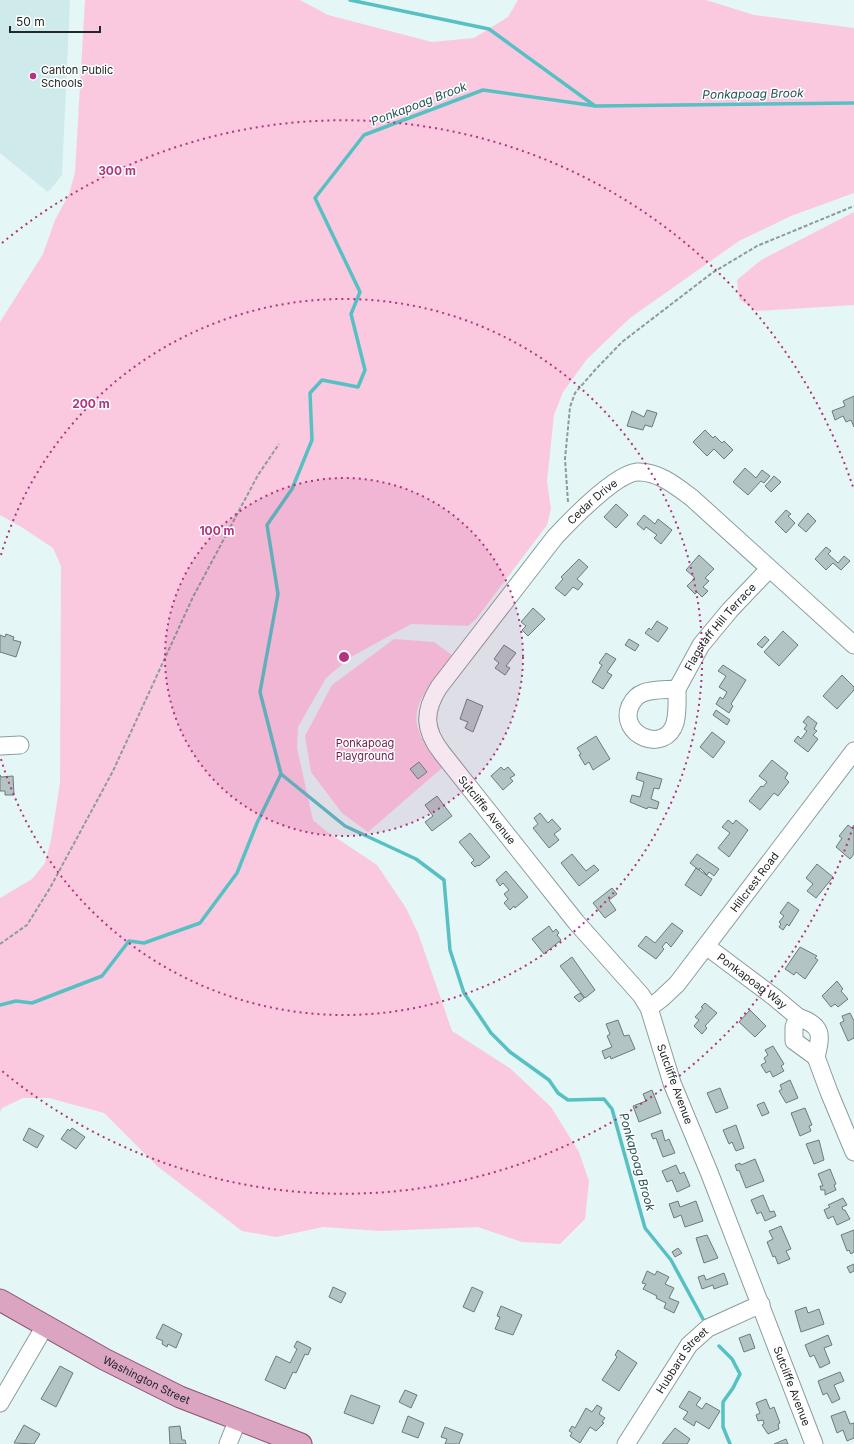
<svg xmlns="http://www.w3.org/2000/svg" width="854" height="1444" font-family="Inter,sans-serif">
<rect width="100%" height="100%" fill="#e4f6f6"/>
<polygon fill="#cfeaeb" points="0,0 70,0 62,175 48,192 0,153"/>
<g fill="#fac9e0">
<polygon points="85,0 300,0 328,15 432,42 474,38 508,17 518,0 706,0 754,15 854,28 854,193 791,216 739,241 630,318 587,359 563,392 554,415 547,481 551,509 547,525 476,619 468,626 411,624 351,657 326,678 298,727 297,748 313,820 326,831 377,865 406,908 418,933 452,1031 511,1069 551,1107 579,1152 589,1181 585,1219 560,1244 522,1242 478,1227 381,1231 323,1227 276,1237 242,1231 157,1166 104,1113 49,1098 23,1098 2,1108 0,1112 0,898 32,879 45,863 51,840 60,783 61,566 53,548 23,528 0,515 0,322 43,254 55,220 69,194 75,173"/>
<polygon points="854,212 854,305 756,311 739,299 737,280 761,260"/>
<path d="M394,639L434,642L452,655C439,674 412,700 417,725C421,742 432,755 442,768L368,832L342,813L311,772L305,736L332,685Z"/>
</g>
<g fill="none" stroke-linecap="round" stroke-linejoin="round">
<g stroke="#57c0c3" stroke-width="3.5">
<polyline points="350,0 489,29 595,106"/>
<polyline points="0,1005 16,1001 32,1003 102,976 129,941 144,943 200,923 237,873 257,823 281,774"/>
<polyline points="703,1319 671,1260 645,1228 612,1109 604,1099 568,1100 558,1093 549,1080 510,1052 491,1033 464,993 450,950 444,880 416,859 345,826 281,774 260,692 278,594 267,525 292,489 312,440 310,393 322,380 358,387 365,370 351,314 360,292 315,198 364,135 483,90 596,106 854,103"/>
<polyline points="719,1346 732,1359 740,1374 733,1388 723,1402 723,1427 730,1444"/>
</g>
</g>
<g fill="#b3c4c4" stroke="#6c7c7c">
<polygon points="854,396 854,427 851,420 846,422 843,416 835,420 832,411 845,406 843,401"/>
<polygon points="647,410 657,413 652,427 645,425 643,430 627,426 632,411 644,417"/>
<polygon points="705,430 713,438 715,436 722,443 724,441 733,450 724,459 714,449 707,456 693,442"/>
<polygon points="745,468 756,478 762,470 770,476 764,483 761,481 748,495 733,482"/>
<polygon points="774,476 781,482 771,492 765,486"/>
<polygon points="616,504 628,515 616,528 604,517"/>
<polygon points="786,510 791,514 788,516 795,523 786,533 775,522"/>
<polygon points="808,513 816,521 806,532 798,525"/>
<polygon points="644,515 655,524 658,519 672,530 661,544 654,538 657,535 646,527 644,530 637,524"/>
<polygon points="826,547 831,551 828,554 838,563 844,556 850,561 841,570 833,563 826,570 815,559"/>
<polygon points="699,555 714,569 705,578 709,581 703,587 708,591 702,597 697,592 695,594 687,586 695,578 686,570"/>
<polygon points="579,559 588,567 577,579 583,584 578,590 573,587 565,596 555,588 563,579 561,577"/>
<polygon points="533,608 545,619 528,636 522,630 526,626 521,622"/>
<polygon points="657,621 668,628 658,642 645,633 649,628 651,630"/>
<polygon points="783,631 798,645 779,666 764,652"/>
<polygon points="6,634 14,637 13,640 21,642 16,657 0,652 0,635 5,637"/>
<polygon points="765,636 769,640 762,648 757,644"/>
<polygon points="629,639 639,645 635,651 625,645"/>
<polygon points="504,645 516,653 506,666 510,668 505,675 495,668 499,663 494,659"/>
<polygon points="606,653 616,659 607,672 612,675 603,689 592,682 602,665 599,663"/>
<polygon points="723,665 746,680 731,704 733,706 729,713 716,704 720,697 723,699 727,692 719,687 726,676 718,671"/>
<polygon points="842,675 854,687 854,690 837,709 823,696"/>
<polygon points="467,699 483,706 473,732 465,728 468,722 460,719"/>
<polygon points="716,710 730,720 727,725 713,715"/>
<polygon points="808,716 817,723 814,729 817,731 813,735 818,739 808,752 794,741 798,736 801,739 807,731 804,729 807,725 803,722"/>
<polygon points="712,732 725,742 713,758 700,747"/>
<polygon points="596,736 610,759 593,770 589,762 585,765 579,755 581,754 577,748"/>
<polygon points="772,760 788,773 785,778 789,782 778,796 774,793 760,810 749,801 761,786 763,787 767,782 759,776"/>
<polygon points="419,762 427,772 418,779 410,769"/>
<polygon points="501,767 504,770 508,767 515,775 510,778 513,781 503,790 491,776"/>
<polygon points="638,772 662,779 659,789 654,788 651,799 659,802 657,809 648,807 647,809 630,802 632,795 640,797 644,782 636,779"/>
<polygon points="0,775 1,777 13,776 14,795 5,795 5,791 0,791"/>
<polygon points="437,796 452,816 432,831 425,822 433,816 425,805"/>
<polygon points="540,813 548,823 552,819 561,829 554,834 559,840 549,848 533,828 538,824 534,818"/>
<polygon points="728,820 733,824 736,820 748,830 729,857 718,848 730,833 722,827"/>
<polygon points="848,825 852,828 854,825 854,854 850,859 836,847 842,838 839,836"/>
<polygon points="470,833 490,857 479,866 478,865 475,867 471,863 474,860 459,842"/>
<polygon points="572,854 586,871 594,865 599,870 579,886 561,863"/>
<polygon points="697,854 719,869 714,876 709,872 707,875 700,868 699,870 690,863"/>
<polygon points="817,864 833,877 816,898 807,891 813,884 806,878"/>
<polygon points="696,868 712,879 701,896 685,885"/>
<polygon points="506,871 528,897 515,908 514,906 510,910 504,903 508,899 504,894 509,890 503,883 500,886 496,880"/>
<polygon points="612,888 617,894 609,900 616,910 605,918 593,903"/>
<polygon points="788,902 799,910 789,926 787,924 783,930 779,927 781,924 779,922 784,916 780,913"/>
<polygon points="672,923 683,931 671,947 666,942 662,947 664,949 656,959 638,946 646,936 655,943"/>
<polygon points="549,926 553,932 556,929 559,933 557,935 561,940 544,954 532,939"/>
<polygon points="800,947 817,956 815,958 818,960 805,979 796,972 794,975 785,969"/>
<polygon points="572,957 595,990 585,998 560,966"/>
<polygon points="837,981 843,989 841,991 848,999 838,1007 835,1004 831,1007 822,996"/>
<polygon points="580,993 584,998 579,1002 574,997"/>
<polygon points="705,1003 717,1013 705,1026 707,1028 702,1034 694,1026 699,1020 695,1017 703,1008 701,1007"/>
<polygon points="750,1010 766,1026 755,1037 739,1022"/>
<polygon points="850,1013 854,1021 854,1038 848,1041 840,1023 844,1021 842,1016"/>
<polygon points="618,1020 624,1036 629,1035 635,1049 611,1059 610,1056 605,1059 602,1051 612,1047 607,1036 610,1034 606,1024"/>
<polygon points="773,1046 784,1064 781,1066 784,1071 773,1077 770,1071 766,1073 761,1065 766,1062 764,1058 768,1055 765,1050"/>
<polygon points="790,1080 798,1098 786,1103 779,1091 782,1089 780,1085"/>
<polygon points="720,1088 728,1108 716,1113 707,1093"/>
<polygon points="652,1090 661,1113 639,1122 633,1106 646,1101 643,1094"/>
<polygon points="764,1102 769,1113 762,1116 757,1105"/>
<polygon points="805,1108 812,1125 809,1126 811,1131 800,1136 791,1113"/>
<polygon points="736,1125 744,1148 736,1151 732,1142 729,1144 723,1130"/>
<polygon points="29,1128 44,1136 37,1148 23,1140"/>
<polygon points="72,1128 85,1137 76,1149 61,1139 68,1129 70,1131"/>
<polygon points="662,1130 665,1141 669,1139 675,1153 663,1157 656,1138 653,1139 651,1134"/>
<polygon points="819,1140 824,1160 814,1164 806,1144"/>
<polygon points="755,1159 764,1181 746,1188 739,1170 737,1171 735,1165 740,1163 741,1165"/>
<polygon points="676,1165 680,1174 684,1172 690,1186 677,1192 672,1180 667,1182 662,1171"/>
<polygon points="830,1169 836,1184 834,1185 836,1190 825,1195 825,1190 821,1190 820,1186 823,1186 818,1174"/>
<polygon points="763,1195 770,1212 774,1211 776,1216 765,1221 761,1212 757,1214 751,1200"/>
<polygon points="843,1198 847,1205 842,1207 843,1210 845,1210 850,1219 837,1225 833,1216 828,1219 824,1210 830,1207 828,1205"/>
<polygon points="678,1201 680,1207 696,1201 703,1221 685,1227 681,1215 674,1218 669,1204"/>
<polygon points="781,1226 791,1249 786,1251 790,1259 778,1264 775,1256 773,1257 767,1242 773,1239 769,1231"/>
<polygon points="854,1230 854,1252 851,1254 849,1250 847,1251 841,1235"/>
<polygon points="707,1235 718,1258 704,1263 696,1238"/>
<polygon points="678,1248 682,1253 675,1257 672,1252"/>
<polygon points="854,1264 854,1271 850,1273 847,1267"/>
<polygon points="647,1271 655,1275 657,1271 669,1277 665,1284 674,1288 669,1298 679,1302 674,1313 664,1308 666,1303 656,1298 657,1296 643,1289 646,1284 642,1283"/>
<polygon points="724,1273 728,1284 714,1289 713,1285 702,1289 698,1277 704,1275 706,1280"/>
<polygon points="333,1287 346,1293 341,1303 329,1297"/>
<polygon points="472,1287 483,1292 474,1312 463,1307"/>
<polygon points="501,1306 522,1315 513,1335 495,1329 500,1317 497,1316"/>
<polygon points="806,1307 808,1313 819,1309 824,1324 801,1332 795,1311"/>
<polygon points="163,1324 182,1334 176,1348 168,1344 167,1347 162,1344 163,1341 156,1338"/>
<polygon points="750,1334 755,1348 744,1352 739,1338"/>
<polygon points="828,1335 832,1345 824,1348 830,1363 820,1368 814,1355 810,1357 805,1345"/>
<polygon points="297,1341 311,1348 308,1355 305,1354 296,1373 293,1372 285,1389 265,1380 276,1356 290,1363 297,1349 294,1347"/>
<polygon points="618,1350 637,1363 619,1391 602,1380 617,1357 615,1355"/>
<polygon points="60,1366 73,1373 56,1407 41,1399"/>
<polygon points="840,1372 844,1381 834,1385 840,1399 832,1403 827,1393 823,1395 818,1381"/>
<polygon points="405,1390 417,1395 411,1408 399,1402"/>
<polygon points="689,1391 701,1398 696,1405 702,1409 706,1403 720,1411 709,1429 696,1421 694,1426 683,1419 688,1412 679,1407"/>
<polygon points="351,1395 380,1406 373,1424 344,1413"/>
<polygon points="766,1399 770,1409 774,1407 780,1423 778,1424 779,1429 768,1434 762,1425 764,1424 763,1420 758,1421 756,1415 760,1413 756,1403"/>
<polygon points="597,1405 602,1408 599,1414 605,1418 602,1422 604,1423 596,1431 590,1427 580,1443 570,1436 572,1433 569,1431 572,1426 575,1428 586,1408 592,1412"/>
<polygon points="845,1411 850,1424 854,1423 854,1438 847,1441 843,1430 837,1433 831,1416"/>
<polygon points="408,1416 424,1423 418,1438 402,1432"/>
<polygon points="24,1425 40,1434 34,1444 14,1443"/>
<polygon points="180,1426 182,1440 185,1440 186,1444 170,1444 169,1427"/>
<polygon points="445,1427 463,1434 459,1444 445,1444 447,1439 441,1437"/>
<polygon points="675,1428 690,1439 687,1444 662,1444"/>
<polygon points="786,1439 788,1444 774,1444"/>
</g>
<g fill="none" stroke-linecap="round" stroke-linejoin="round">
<defs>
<g id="minor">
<path d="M677,689C677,700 678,712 675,723C665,755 618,735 630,706C633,700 637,695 643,693C652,689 666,690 677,689Z"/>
<path id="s1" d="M677,689L701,645L730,610L769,569"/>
<polyline points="0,746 20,745"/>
<path id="s2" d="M706,946L774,997L798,1017"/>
<path id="s3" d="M649,1008L661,999L677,984L854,751"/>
<path d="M798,1017C822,1026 822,1033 816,1057L794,1041V1027Z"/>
<polyline points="816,1057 829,1092 854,1152"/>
<polyline points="0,1403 45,1326"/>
<polyline points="228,1444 238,1419"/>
<path id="s4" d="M626,1444L689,1345L708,1328L761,1304"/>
<path id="s5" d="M814,1444L709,1172L672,1083L649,1008L641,995L576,922L442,753C424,730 423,712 439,687L555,537C570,521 615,474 637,472C658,471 676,486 692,498L854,645"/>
</g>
<g id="major">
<path id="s6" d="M0,1300L104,1359L180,1397L301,1444"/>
</g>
</defs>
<use href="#minor" stroke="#8c9d9d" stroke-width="19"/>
<use href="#major" stroke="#8a5170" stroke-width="23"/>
<g stroke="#8d9b9b" stroke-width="2" stroke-dasharray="4 2" stroke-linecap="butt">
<polyline points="568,502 565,459 570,407 575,393 595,370 622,342 712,273 757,246 854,206"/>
<polyline points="0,944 27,925 50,888 113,771 193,597 258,475 279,444"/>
</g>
<use href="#minor" stroke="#fff" stroke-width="17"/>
<use href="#major" stroke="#dba4c1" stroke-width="21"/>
</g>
<circle cx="344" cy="657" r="179" fill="#b3337f" fill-opacity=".12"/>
<g fill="none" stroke="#b3337f" stroke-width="2" stroke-dasharray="2 4">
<circle cx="344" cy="657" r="179"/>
<path d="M1 555A358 358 0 1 1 1 759"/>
<path d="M853 827A537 537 0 0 1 2 1071M2 243A537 537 0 0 1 853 487"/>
</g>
<circle fill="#b3337f" stroke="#fff" stroke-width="1.5" cx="33" cy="76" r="4"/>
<g text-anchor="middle" stroke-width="3" stroke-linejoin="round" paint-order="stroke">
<g font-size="11" fill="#212828" stroke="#fff" text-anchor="start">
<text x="41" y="74">Canton Public<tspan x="41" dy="13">Schools</tspan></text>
</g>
<g font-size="11" fill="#212828" stroke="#fff">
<text dy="4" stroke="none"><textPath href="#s5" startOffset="1108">Cedar Drive</textPath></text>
<text dy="4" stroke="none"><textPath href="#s1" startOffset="76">Flagstaff Hill Terrace</textPath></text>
<text transform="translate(487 810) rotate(51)" y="4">Sutcliffe Avenue</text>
<text dy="4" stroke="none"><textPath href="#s3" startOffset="165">Hillcrest Road</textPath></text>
<text dy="4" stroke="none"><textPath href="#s2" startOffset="58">Ponkapoag Way</textPath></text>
<text transform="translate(675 1084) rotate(70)" y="4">Sutcliffe Avenue</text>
<text dy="4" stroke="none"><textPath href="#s4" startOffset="101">Hubbard Street</textPath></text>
<text dy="4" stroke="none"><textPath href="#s6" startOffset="167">Washington Street</textPath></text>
<text transform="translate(792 1386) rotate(69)" y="4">Sutcliffe Avenue</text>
</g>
<g font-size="11" fill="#6f1c4d" stroke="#fff">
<text x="365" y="747">Ponkapoag<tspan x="365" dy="13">Playground</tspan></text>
</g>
<g font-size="12" font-style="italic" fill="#255355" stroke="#fff">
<text transform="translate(753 94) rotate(-1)" y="4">Ponkapoag Brook</text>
<text transform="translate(419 104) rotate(-21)" y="4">Ponkapoag Brook</text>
<text transform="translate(637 1162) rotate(74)" y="4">Ponkapoag Brook</text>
</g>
</g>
<circle cx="344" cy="657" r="6" fill="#b3337f" stroke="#fff" stroke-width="2"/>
<g font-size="12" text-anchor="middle" font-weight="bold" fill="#b3337f" stroke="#fff" stroke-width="3" stroke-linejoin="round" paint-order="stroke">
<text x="117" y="175">300 m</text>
<text x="91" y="408">200 m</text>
<text x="217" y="535">100 m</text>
</g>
<path d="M10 26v6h90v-6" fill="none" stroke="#212828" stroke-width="2"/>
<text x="16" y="26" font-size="12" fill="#212828" stroke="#ffffff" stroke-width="3" paint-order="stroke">50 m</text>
</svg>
